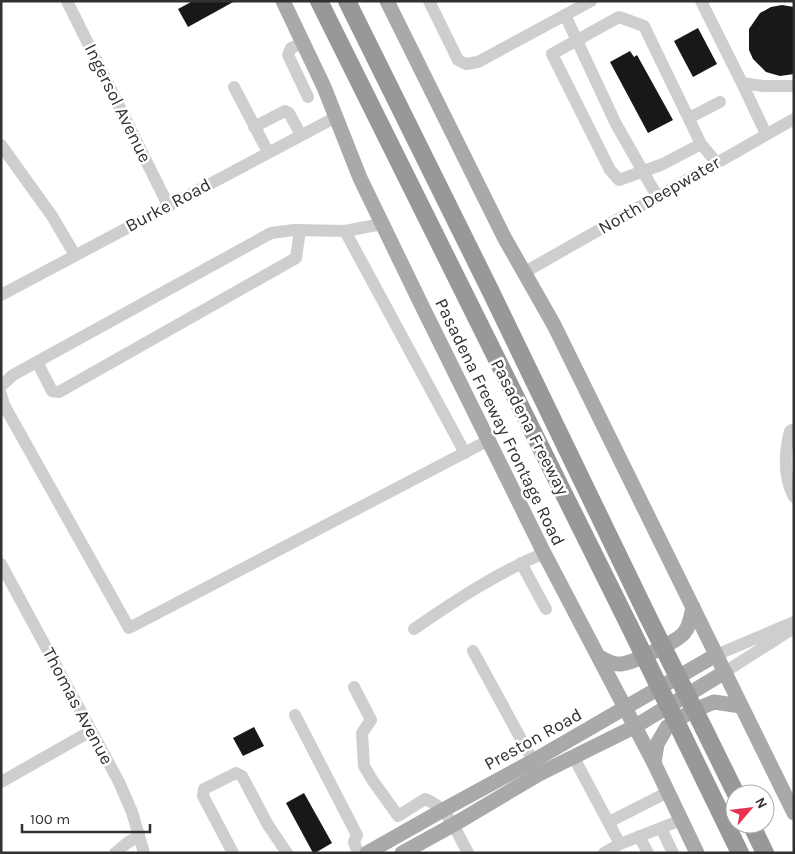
<svg xmlns="http://www.w3.org/2000/svg" width="795" height="854" font-family="Karla,sans-serif">
<rect width="100%" height="100%" fill="#fff"/>
<g fill="#181818">
<polygon points="193,1 235,1 188,27 178,9"/>
<polygon points="782,5 794,7 794,74 780,76 766,72 753,59 749,50 749,29 760,13 771,7"/>
<polygon points="698,28 717,64 693,77 674,41"/>
<polygon points="630,51 634,57 637,55 673,120 648,133 610,62"/>
<polygon points="254,727 264,746 243,756 233,738"/>
<polygon points="304,793 332,843 315,853 313,853 286,803"/>
</g>
<g fill="none" stroke-linecap="round" stroke-linejoin="round">
<g stroke="#cecece" stroke-width="12">
<polyline points="67,1 168,205"/>
<polyline points="429,1 458,60 466,64 478,62 591,1"/>
<polyline points="701,1 742,83 764,86 794,86"/>
<polyline points="565,15 616,124 657,196"/>
<polyline points="303,43 291,48 288,55 308,97"/>
<polyline points="742,83 766,134"/>
<polyline points="234,87 268,152"/>
<polyline points="689,118 720,102"/>
<polyline points="254,127 285,111 289,113 301,135"/>
<polyline points="701,144 663,164 619,180 610,170 552,54 619,17 644,26 701,144 716,162"/>
<polyline points="1,145 52,216 75,255"/>
<polyline points="345,231 465,453"/>
<polyline points="525,272 794,119"/>
<polyline points="1,295 336,117"/>
<polyline points="37,362 52,391 59,392 296,258 300,230"/>
<polyline points="1,386 13,375 271,233 294,230 345,231 382,224"/>
<polyline points="1,394 4,405 129,628 489,440"/>
<path d="M794,429L790,431C784,454 783,476 794,497"/>
<polyline points="521,563 546,609"/>
<polyline points="1,564 119,782 132,812 144,853"/>
<path d="M414,629C456,600 497,573 544,553"/>
<polyline points="473,651 533,761"/>
<polyline points="716,655 794,622"/>
<polyline points="725,672 792,629"/>
<path d="M354,687L371,720L362,733L364,766L373,781L398,816L425,799C448,807 457,833 468,853"/>
<polyline points="295,715 357,835 354,842 358,853"/>
<polyline points="573,756 620,844"/>
<polyline points="1,782 91,731"/>
<polyline points="609,822 668,792"/>
<polyline points="661,828 673,853"/>
<polyline points="639,836 648,853"/>
<polyline points="115,853 127,843 139,836"/>
<polyline points="233,853 203,796 204,789 236,773 242,776 268,825 287,853"/>
<polyline points="604,853 620,844 681,820"/>
</g>
<g stroke="#a9a9a9" stroke-width="15">
<polyline points="283,1 324,87 360,178 422,306 544,553 654,763 697,853"/>
<polyline points="387,1 504,237 554,325 794,813"/>
<path d="M599,657C606,660 613,665 621,664C633,663 676,642 684,633C690,626 691,616 693,607"/>
<polyline points="654,763 657,744 667,727 690,712 714,702 741,706"/>
<polyline points="367,853 443,810 533,761 716,655"/>
<polyline points="402,853 453,825 539,774 634,727 725,672"/>
</g>
<g stroke="#989898" stroke-width="18">
<polyline points="319,1 629,625"/>
<polyline points="347,1 491,292 648,617"/>
<polyline points="704,729 736,794"/>
<polyline points="684,738 740,853"/>
<polyline points="751,824 765,853"/>
</g>
<g stroke="#989898" stroke-width="18">
<polyline points="648,617 704,729"/>
<polyline points="629,625 684,738"/>
</g>
</g>
<g text-anchor="middle" stroke-width="5" stroke-linejoin="round" paint-order="stroke">
<g font-size="18" fill="#313131" stroke="#fff">
<text transform="translate(118 103) rotate(64)" y="6">Ingersol Avenue</text>
<text transform="translate(659 195) rotate(-30)" y="6">North Deepwater</text>
<text transform="translate(168 205) rotate(-28)" y="6">Burke Road</text>
<text transform="translate(500 422) rotate(64)" y="6">Pasadena Freeway Frontage Road</text>
<text transform="translate(530 427) rotate(63)" y="6">Pasadena Freeway</text>
<text transform="translate(78 706) rotate(62)" y="6">Thomas Avenue</text>
<text transform="translate(533 739) rotate(-29)" y="6">Preston Road</text>
</g>
</g>
<rect width="795" height="854" fill="none" stroke="#313131" stroke-width="5"/>
<g transform="translate(750 809) rotate(62)"><circle r="24" fill="#ffffff" stroke="#adadad"/>
<path d="M0-4L9 19L0 12L-9 19Z" fill="#ea314f"/>
<text y="-8" font-size="14" font-weight="bold" text-anchor="middle" fill="#313131">N</text>
</g>
<path d="M22 824v8h128v-8" fill="none" stroke="#313131" stroke-width="2.5"/>
<text x="30" y="824" font-size="15" fill="#313131" stroke="#ffffff" stroke-width="4" paint-order="stroke">100 m</text>
</svg>
